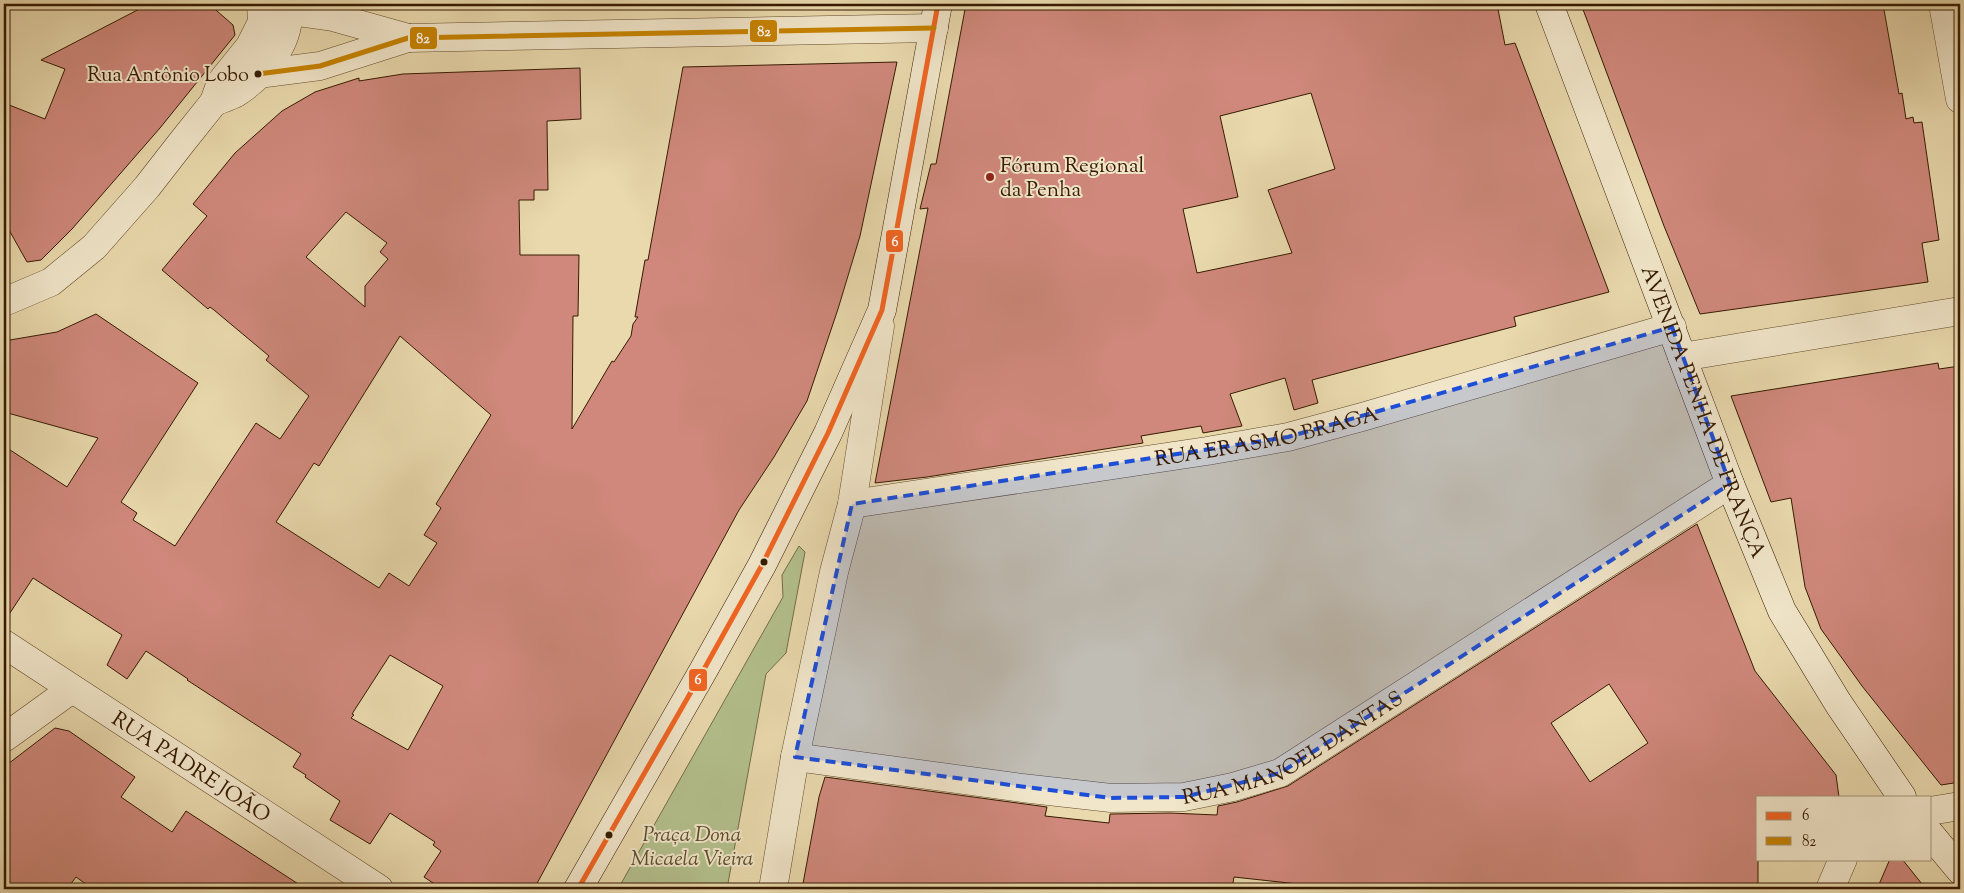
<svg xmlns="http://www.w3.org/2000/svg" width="1964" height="893" font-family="'Sorts Mill Goudy',serif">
<rect width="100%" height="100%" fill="#e9d9ad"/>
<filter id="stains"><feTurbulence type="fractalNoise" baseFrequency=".004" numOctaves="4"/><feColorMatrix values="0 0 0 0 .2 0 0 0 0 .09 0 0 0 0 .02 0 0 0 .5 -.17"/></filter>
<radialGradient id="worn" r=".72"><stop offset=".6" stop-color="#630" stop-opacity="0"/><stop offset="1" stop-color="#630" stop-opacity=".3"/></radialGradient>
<polygon fill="#b3c08d" stroke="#746d46" points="799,546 805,552 786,653 766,674 727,889 618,889 783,597 782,575"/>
<g fill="#cf887b" stroke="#361a00" fill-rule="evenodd">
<polygon points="149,4 209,4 233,25 235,35 160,128 72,229 41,260 27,262 4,221 4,103 45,119 65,69 41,60"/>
<path d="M966,4H1497L1505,45L1515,43L1609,292L1514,317L1516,326L1312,380L1318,403L1294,410L1285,378L1230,394L1242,426L1203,433L1201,426L1141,436L1143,443L927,477L875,483L928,208L920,209L931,164H936ZM1311,93L1335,169L1268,190L1292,253L1197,273L1183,209L1238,197L1220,116Z"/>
<polygon points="1581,4 1883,4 1899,94 1902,93 1906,119 1913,117 1914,123 1922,122 1939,240 1922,243 1928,282 1700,314 1664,226"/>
<path d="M897,62L860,236L838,309L807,401L774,457L739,510L534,889H442L424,877L441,851L433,845L435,842L390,813L370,844L330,820L340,801L305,777L306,775L293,767L301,754L187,680L188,679L146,651L127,679L107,665L122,635L33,578L4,622V446L67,487L98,438L4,412V341L57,332L96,314L198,383L121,502L137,513L133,520L175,546L256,423L280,439L309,396L266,360L269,356L214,310L210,307L208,309L162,270L207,216L193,204L235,153L282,111L315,92L359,78V81L403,74L580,68L581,119L547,121L548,190H534V200H519L520,255H579L578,316H573L572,429L612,361L614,362L631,336L633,324L638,317H635L645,260H648L683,67ZM346,212L387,243L380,252L388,259L365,286V307L306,257ZM400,336L491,415L436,504L441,508L424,535L437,543L409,586L389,573L379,588L276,522L314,463L319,466ZM390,655L443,686L408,750L351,718L354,715L352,714Z"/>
<polygon points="1938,363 1939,369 1960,366 1960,782 1941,785 1862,686 1821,629 1805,587 1791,498 1771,502 1731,396"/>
<path d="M1697,524L1755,671L1836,775L1839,797H1758V889H1306L1307,885L1234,877L1232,889H802L819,797L825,777L1047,807L1045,816L1109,823L1110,814L1170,813L1217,815L1218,806L1237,802L1288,786ZM1609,684L1648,743L1590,782L1551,723Z"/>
<polygon points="55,728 69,731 135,777 121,797 172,832 186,811 306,889 93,889 76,877 67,889 4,889 4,767"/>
<polygon points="1890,859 1902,859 1926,889 1877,889"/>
</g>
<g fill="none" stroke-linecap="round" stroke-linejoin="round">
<defs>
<g id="minor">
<polyline points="1943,4 1960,99"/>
<polyline points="289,11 333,17 408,38"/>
<polyline points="258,74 320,66 408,38 934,28"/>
<path d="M214,102C221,99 229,97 236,93C264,75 294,39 287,4"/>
<polyline points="4,302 51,282 94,247 147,187 182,142 214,102 221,82 250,46 262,22 261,4"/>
<polyline points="1682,357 1960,311"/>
<path id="s1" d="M852,504L1207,451L1288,437L1362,417L1672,327"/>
<path id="s2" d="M4,644L379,889"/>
<polyline points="4,738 72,689"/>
<path id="s3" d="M795,757L1022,788L1111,798L1184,797L1233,787L1280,773L1730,484"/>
<polyline points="1930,811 1960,806"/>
<polyline points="773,889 795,757 834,572 852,504 880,326"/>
<polyline points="1830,889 1843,859"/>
</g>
<g id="secondary">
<path id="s4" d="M1549,4L1730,484L1782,611L1838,703L1902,797"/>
<polyline points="1930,834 1960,870"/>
<polyline points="578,889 703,671 762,565 828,433 882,310 938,4"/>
</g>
</defs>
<use href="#minor" stroke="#634a2b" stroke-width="29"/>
<use href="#secondary" stroke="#361a00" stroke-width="29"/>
<use href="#minor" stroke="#f1e6ca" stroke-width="28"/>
<use href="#secondary" stroke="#f1e6ca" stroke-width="28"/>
<defs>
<polyline id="bus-1" points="578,889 703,671 762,565 828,433 882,310 938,4"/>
<polyline id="bus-2" points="258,74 320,66 408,38 934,28"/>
</defs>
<use href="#bus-1" stroke="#f1e6ca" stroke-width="9"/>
<use href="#bus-2" stroke="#f1e6ca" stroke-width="9"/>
<use href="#bus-1" stroke="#f26522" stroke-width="5"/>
<use href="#bus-2" stroke="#c78300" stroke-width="5"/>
</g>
<path fill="#1d4ed8" fill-opacity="0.2" stroke="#1d4ed8" stroke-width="4" stroke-dasharray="10 6" stroke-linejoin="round" d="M1672,327L1730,484L1280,773L1184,797L1111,798L795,757L852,504L1288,437Z"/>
<g fill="#361a00" stroke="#f1e6ca" stroke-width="2">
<circle cx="258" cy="74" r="4.5"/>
<circle cx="764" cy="562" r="4.5"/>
<circle cx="609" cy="835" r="4.5"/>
</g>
<circle fill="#8f2418" stroke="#f1e6ca" stroke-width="2" cx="990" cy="177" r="5"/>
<g text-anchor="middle" stroke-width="4" stroke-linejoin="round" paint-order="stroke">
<g font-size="20" fill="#361a00" stroke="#f1e6ca" text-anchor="end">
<text x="249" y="81">Rua Antônio Lobo</text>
</g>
<g font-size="21" fill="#361a00" stroke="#f1e6ca" text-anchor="start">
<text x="1000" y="172">Fórum Regional<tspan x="1000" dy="24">da Penha</tspan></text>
</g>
<g font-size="21" fill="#361a00" stroke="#f1e6ca">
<text dy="7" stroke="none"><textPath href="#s4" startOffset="436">AVENIDA PENHA DE FRANÇA</textPath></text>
<text dy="7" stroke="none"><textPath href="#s1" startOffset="420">RUA ERASMO BRAGA</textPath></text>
<text dy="7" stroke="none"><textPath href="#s3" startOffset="512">RUA MANOEL DANTAS</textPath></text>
<text dy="7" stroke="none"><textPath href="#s2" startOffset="224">RUA PADRE JOÃO</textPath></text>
</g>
<g font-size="21" font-style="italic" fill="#5c4c2a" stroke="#f1e6ca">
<text x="692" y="841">Praça Dona<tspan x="692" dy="24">Micaela Vieira</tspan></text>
</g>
</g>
<g stroke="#f1e6ca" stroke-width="2">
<rect x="749" y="19" width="29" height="24" rx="5" fill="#c78300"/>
<rect x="409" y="26" width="29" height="24" rx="5" fill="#c78300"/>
<rect x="885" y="229" width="19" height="24" rx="5" fill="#f26522"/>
<rect x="688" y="668" width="20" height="24" rx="5" fill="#f26522"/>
</g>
<g font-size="14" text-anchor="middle" font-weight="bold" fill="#fff">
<text x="764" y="36">82</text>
<text x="423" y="43">82</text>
<text x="895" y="246">6</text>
<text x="698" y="684">6</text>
</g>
<rect width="1964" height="893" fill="none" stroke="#e9d9ad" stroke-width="20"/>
<rect x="5" y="5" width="1954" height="883" fill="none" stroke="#361a00" stroke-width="2.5"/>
<rect x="10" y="10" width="1944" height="873" fill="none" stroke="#361a00"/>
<rect x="1756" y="796" width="175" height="65" fill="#f1e6ca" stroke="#a69479"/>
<rect x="1766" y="812" width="25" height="8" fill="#f26522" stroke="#a69479"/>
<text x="1802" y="820" font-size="15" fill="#361a00">6</text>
<rect x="1766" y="837" width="25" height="8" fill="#c78300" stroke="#a69479"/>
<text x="1802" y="846" font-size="15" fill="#361a00">82</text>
<rect width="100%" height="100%" filter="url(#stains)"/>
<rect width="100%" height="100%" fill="url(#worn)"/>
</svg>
